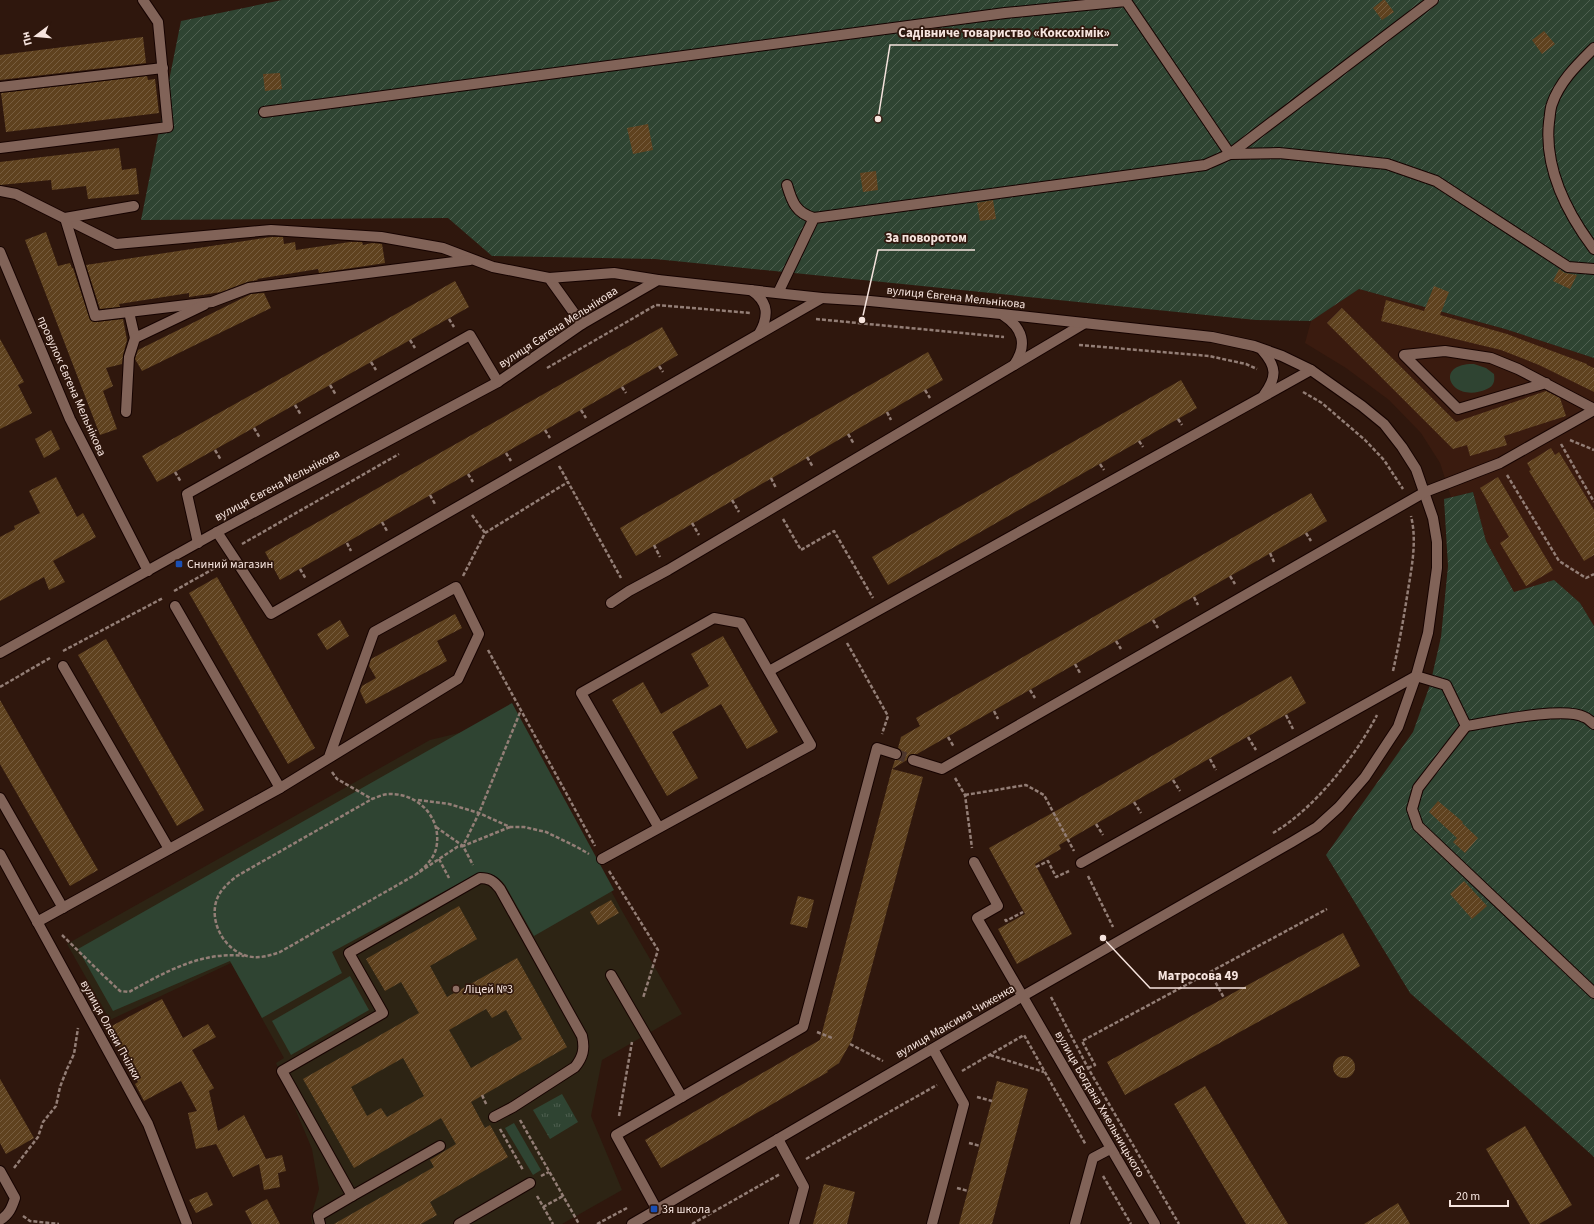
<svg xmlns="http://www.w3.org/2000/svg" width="1594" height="1224" font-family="'Source Sans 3',sans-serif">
<defs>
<pattern id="park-tufts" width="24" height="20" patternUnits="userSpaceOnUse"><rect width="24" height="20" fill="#2f4432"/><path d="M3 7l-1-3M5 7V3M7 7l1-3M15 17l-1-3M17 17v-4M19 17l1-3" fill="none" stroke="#4e5f4f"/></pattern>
<pattern id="garden-furrows" width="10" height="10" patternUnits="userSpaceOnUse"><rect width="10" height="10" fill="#2f4432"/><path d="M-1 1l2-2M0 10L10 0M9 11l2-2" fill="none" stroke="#4e5f4f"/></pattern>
<pattern id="building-hatch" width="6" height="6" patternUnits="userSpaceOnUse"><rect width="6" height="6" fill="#5f421f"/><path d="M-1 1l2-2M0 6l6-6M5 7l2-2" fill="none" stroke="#775d3f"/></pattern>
</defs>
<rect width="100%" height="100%" fill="#2f170d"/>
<polygon fill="#3a1b0f" points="1359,289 1505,329 1594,358 1594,626 1580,603 1514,592 1486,541 1473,492 1451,497 1440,463 1421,433 1389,400 1346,368 1305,343 1311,321"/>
<polygon fill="#2d2414" points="511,706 622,911 682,1014 602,1060 591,1116 622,1190 562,1224 312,1224 311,1217 319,1189 312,1149 276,1063 284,1058 231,963 110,1020 67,944 430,740 463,732"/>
<g fill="#2f4432">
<path d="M1474,364L1486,368L1494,374C1495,381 1494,386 1487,389C1451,405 1432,363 1474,364Z"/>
<path d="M512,703L614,890L534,936L505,885C498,876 490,872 478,873L332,952L342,973L262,1018L230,961L113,1011L78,949Z"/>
<polygon points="350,976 369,1010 291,1055 272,1021"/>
<polygon points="514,1123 541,1170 533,1175 505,1128"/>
</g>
<polygon fill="url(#park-tufts)" points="562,1094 578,1122 550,1139 533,1110"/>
<g fill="url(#garden-furrows)">
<polygon points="282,0 1594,0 1594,358 1505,329 1359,289 1311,321 1256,320 655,259 492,256 448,218 141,220 181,21"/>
<polygon points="1473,492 1486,541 1514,592 1554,580 1580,603 1594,626 1594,1157 1410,993 1326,855 1413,732 1430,685 1441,637 1448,566 1444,499"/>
</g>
<g fill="url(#building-hatch)" fill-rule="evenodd">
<polygon points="1383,0 1385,0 1394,12 1382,20 1373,8"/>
<polygon points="1544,31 1555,44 1542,54 1532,40"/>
<polygon points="143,37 146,63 0,80 0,55"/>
<polygon points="280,73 282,89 265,91 263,74"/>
<polygon points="147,76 148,80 155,79 159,113 6,132 1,93"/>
<polygon points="648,124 653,150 633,154 627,128"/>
<polygon points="119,148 122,170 136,168 139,194 88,199 86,186 52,190 51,180 0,185 0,162"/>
<polygon points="876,171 878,190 863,192 860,173"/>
<polygon points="993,200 996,219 980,221 977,203"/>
<polygon points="46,232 58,266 70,263 72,268 73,268 90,320 96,322 123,319 127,340 123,355 122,364 106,368 113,386 103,391 117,429 100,435 25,240"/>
<polygon points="271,237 283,237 284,244 295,242 296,250 350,242 362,242 363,245 372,243 382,244 385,263 319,273 318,269 257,279 258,280 247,282 221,292 189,297 189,293 119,304 120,307 100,309 86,265"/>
<polygon points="1559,269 1565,273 1577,275 1570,289 1553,281"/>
<polygon points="455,281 469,307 157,482 142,456"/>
<polygon points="1434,286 1449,292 1440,315 1507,334 1587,364 1587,365 1594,368 1594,392 1539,365 1501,350 1381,321 1386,300 1424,311"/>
<polygon points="264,293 271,308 142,371 135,359 138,350 251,294"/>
<polygon points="1342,308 1456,422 1546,391 1560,398 1566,416 1504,436 1507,445 1470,456 1467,445 1453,449 1327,323"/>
<polygon points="662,327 678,355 280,580 265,552"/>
<polygon points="0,339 24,382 18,385 32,413 0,429"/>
<polygon points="928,352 943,380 636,556 620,528"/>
<polygon points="1181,380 1197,408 888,585 872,557"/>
<polygon points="51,430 60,449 44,458 35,439"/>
<polygon points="1551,448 1555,455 1559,452 1594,510 1594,555 1584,561 1529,471 1531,470 1527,463"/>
<polygon points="56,477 77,517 83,513 96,537 53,561 65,582 49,590 44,577 0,601 0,537 15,529 14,526 40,513 29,491"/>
<polygon points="1498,477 1553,570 1526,586 1500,543 1509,537 1480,488"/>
<polygon points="1311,493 1327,521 917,754 912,754 909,755 907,760 892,769 895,760 900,759 902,756 901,750 898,748 901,737 920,726 916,718"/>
<polygon points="217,577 315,748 288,764 189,593"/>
<polygon points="455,614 462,628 437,641 447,661 366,704 360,691 362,686 376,678 369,666 371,659"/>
<polygon points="340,620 349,636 327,650 317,634"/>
<polygon points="723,636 778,732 747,749 721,704 672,732 698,778 667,796 612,700 643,682 661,714 709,686 691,654"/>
<polygon points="106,639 204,810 177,826 78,655"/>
<polygon points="1291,676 1306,703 1059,845 1061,849 1035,864 1072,934 1017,964 998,929 1025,914 989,848 1063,807"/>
<polygon points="0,700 98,870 70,886 0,764"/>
<polygon points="892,769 923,777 852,1040 839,1063 827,1071 828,1072 661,1168 645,1140 820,1040"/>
<polygon points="1438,801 1463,822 1462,823 1478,838 1465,853 1453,842 1457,838 1429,812"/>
<polygon points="1464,881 1487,906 1472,919 1450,894"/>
<polygon points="798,896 814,900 807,928 790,924"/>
<polygon points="611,900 619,913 598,925 590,912"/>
<path d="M459,906L477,939L430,966L447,997L517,958L567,1047L471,1102L485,1128L490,1125L508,1157L430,1202L437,1215L421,1224H334L434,1167L430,1160L456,1144L441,1118L354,1168L303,1079L419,1013L401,982L385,991L366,959ZM486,1009L492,1018L506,1010L522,1039L471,1068L449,1030ZM403,1058L424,1096L387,1117L381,1108L367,1116L351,1087Z"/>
<polygon points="1343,933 1360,966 1125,1095 1107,1062"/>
<polygon points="162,999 183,1038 208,1024 216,1037 192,1050 214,1088 209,1091 218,1131 244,1115 266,1159 282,1155 286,1171 278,1173 280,1187 264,1190 259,1164 233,1177 216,1144 196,1149 188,1113 197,1111 181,1081 144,1101 135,1084 138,1082 108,1028"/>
<circle cx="1344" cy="1067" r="11"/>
<polygon points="0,1079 34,1138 6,1154 0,1143"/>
<polygon points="997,1081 1028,1089 992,1224 959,1224"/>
<polygon points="1205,1086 1288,1224 1246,1224 1174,1104"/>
<polygon points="1525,1126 1572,1205 1539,1224 1530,1224 1486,1149"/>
<polygon points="824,1184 855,1192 847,1224 813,1224"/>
<polygon points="207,1192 213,1205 196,1213 189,1200"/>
<polygon points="267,1199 280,1224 252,1224 245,1211"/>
<polygon points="1398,1203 1410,1224 1364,1224"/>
</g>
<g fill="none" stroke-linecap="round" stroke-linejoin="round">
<polyline stroke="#4d362c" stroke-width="10" stroke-dasharray="10 5" stroke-linecap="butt" points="896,754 913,760"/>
<defs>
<g id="minor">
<path d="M1594,48C1578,64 1560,81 1552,104C1550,109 1550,116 1549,122C1544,168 1567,213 1594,249"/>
<polyline points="0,87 163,68"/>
<polyline points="264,112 1005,13 1126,1 1230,154 1433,0"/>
<polyline points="0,148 168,127 158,22 143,0"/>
<path d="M787,185C792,202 796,213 814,218"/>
<polyline points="0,191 16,194 116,244 271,230 381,237 443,248 493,267 549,278 582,324"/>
<polyline points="134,206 65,218 95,316 212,302 249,288 470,260"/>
<polyline points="0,252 70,419 148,571"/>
<polyline points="549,278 614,273 658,280"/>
<path d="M751,290C769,302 769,316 759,334"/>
<polyline points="778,293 814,218 1205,165 1230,154 1279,153 1387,164 1436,181 1568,267 1594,269"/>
<polyline points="129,312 135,338 204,305"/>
<path d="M1003,315C1023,328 1028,345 1014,365"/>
<path d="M1262,350C1277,367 1277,377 1264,395"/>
<polyline points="1546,383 1458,409 1404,355 1445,351 1491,358 1518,369 1594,409"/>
<polyline points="126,412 129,357 135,338"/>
<polyline points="217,532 271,614 822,298"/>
<polyline points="198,543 187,494 470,335 498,382"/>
<polyline points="611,603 629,591 668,570 1085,323"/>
<polyline points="175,606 280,788"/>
<polyline points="0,653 217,532 498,382 582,324 658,280 822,298 870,301 1001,314 1212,337 1254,346 1282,356 1311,370 1362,406 1384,424 1402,447 1416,469 1433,518 1437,542 1437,568 1428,633 1416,676 1398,727 1365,777 1339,807 1317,827 1292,842 1023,996 632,1224"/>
<polyline points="63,666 169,849"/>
<polyline points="769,671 1311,370"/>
<polyline points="1466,726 1418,788 1412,809 1418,826 1594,993"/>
<polyline points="913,760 942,769 1425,492 1500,463 1594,410"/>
<polyline points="0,798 63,908"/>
<polyline points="0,854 148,1124 187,1224"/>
<polyline points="602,859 811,745 741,623 714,618 581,693 659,828"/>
<polyline points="974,862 998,906 977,918 1155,1224"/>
<path d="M1081,863L1416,676L1446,685L1466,726C1491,722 1564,706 1584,717C1588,718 1591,722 1594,724"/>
<polyline points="37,922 280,788 458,679 479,634 456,587 374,632 329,757"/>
<polyline points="611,975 682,1097"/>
<polyline points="778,1139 804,1187 794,1224"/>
<path d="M0,1171L15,1198C12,1207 9,1215 0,1220"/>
<polyline points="352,1196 440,1146"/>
<polyline points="657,1210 616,1135 803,1027 877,748 896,754"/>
<path d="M320,1224L318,1216L352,1196L282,1071L383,1013L349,953L480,878C489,878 494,881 500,889L582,1036C585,1049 583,1057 575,1067L513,1107L494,1117"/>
<polyline points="459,1224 530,1183"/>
<polyline points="932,1224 964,1104 933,1049"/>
<polyline points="1075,1224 1093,1158 1110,1149"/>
</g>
</defs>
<use href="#minor" stroke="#160300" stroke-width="12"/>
<g stroke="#937e76" stroke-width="2.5" stroke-dasharray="4 2" stroke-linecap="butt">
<polyline points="449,319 454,327"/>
<polyline points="816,319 1004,337"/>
<polyline points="410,340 415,348"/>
<polyline points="1079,345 1209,356 1246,364 1257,369"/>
<polyline points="371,362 376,370"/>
<polyline points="659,366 663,372"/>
<polyline points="547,368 656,305 751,313"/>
<polyline points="330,385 336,395"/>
<polyline points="622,387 626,393"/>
<polyline points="925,390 930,398"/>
<polyline points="1303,392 1322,403 1365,440 1384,460 1403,489"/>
<polyline points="295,405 301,415"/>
<polyline points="581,410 586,418"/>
<polyline points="887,412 891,420"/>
<polyline points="1178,419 1182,425"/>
<polyline points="254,428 260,438"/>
<polyline points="545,430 550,438"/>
<polyline points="848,434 854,444"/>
<polyline points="1570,440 1594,450"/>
<polyline points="1139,441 1143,447"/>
<polyline points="1561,444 1594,502"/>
<polyline points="215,450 221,460"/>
<polyline points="506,453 511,461"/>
<polyline points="807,457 813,467"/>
<polyline points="1100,464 1104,470"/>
<polyline points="559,466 568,482"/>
<polyline points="175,472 181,482"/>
<polyline points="468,474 473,482"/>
<polyline points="1507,475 1559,561 1586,578 1594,574"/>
<polyline points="771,478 776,488"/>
<polyline points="430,495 435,504"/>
<polyline points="732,500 739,512"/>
<polyline points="472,515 485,533"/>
<polyline points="783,519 801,550 834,531 873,598"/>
<polyline points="382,522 387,531"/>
<polyline points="692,523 699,535"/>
<polyline points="1306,533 1311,541"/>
<polyline points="347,543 351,551"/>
<polyline points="242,544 399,454"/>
<polyline points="654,545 660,557"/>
<polyline points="1270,553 1274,562"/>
<polyline points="300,569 306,579"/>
<polyline points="463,576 485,533 568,482 621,578"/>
<polyline points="1230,576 1235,584"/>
<polyline points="174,591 222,564"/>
<polyline points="1194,597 1198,605"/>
<polyline points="1153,620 1158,628"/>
<polyline points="1116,641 1121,649"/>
<polyline points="847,643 888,716 882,734"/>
<polyline points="488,650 595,846"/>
<polyline points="63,651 163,598"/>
<polyline points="1075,664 1080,673"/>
<path d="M1393,671C1399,644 1404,617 1408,590C1412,566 1417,540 1411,516"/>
<polyline points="0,687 50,658"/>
<polyline points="1030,690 1035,698"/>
<polyline points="994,711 998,719"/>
<polyline points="1286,715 1293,729"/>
<polyline points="948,737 954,747"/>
<polyline points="1248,737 1256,750"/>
<polyline points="1210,759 1216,770"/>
<polyline points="332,772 337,779 372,799"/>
<polyline points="955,778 965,795 972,848"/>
<polyline points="1173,780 1180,791"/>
<polyline points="965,795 1026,785 1044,795 1074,851"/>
<polyline points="418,800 449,804 479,813 510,827 524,827 546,832 577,847 589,854"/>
<polyline points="1134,802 1141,813"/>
<polyline points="1096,824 1103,835"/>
<polyline points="436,827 463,846 473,865"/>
<polyline points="510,827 463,846 479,813 521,710"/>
<path d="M1273,833C1313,810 1356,756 1377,715"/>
<polyline points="439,859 449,878"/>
<polyline points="1036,867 1048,861 1056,877 1069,871"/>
<polyline points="609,871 658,950 643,998"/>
<path d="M415,875C424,868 433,860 436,849C443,819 419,793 389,794C384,794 377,797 372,799L237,876C228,883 219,891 216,902C210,924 225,950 247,956C258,959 269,956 280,952L415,875L457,847L463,846"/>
<polyline points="1088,876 1113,927"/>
<polyline points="1005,919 1006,921 1023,912"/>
<path d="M62,935L105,977L120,991L129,992C165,972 202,951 244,956"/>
<polyline points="1210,972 1224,998"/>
<polyline points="1051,997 1088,1068 1179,1224"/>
<polyline points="817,1032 832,1038"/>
<polyline points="850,1044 883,1061"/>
<polyline points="990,1055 1044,1072"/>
<polyline points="1088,1068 1095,1065 1082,1041 1327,909"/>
<polyline points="962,1071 1024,1035 1086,1145"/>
<polyline points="482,1095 487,1106"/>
<polyline points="977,1097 992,1101"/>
<polyline points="619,1116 632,1042"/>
<polyline points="520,1120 579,1224"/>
<polyline points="500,1129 523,1170"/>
<polyline points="969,1143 980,1146"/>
<polyline points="806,1159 937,1085"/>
<polyline points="14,1168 38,1137 43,1122 56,1106 60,1087 67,1069 74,1054 78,1028"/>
<polyline points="541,1176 549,1172"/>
<polyline points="1103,1176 1131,1224"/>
<polyline points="957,1188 968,1191"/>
<polyline points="537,1196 553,1224"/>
<polyline points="543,1207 563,1196"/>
<polyline points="23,1216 30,1221 59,1224"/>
<polyline points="597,1224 627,1208"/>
<polyline points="692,1224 780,1174"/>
</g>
<use href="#minor" stroke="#816358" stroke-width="10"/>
</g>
<g fill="#1a4fb4" stroke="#2f170d" stroke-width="1.5">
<rect x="175" y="560" width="8" height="8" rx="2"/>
<rect x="650" y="1205" width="8" height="8" rx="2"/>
</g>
<circle fill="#8d6e63" stroke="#2f170d" stroke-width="1.5" cx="456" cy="989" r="4"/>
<g text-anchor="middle" stroke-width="3.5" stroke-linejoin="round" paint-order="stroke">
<g font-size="12" fill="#f6e4de" stroke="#2f170d">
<text transform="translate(956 297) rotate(6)" y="4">вулиця Євгена Мельнікова</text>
<text transform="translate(558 327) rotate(-33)" y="4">вулиця Євгена Мельнікова</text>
<text transform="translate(72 386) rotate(66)" y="4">провулок Євгена Мельнікова</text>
<text transform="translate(277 485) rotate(-28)" y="4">вулиця Євгена Мельнікова</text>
<text transform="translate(955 1021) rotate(-30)" y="4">вулиця Максима Чиженка</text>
<text transform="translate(111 1030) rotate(61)" y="4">вулиця Олени Пчілки</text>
<text transform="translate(1100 1104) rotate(60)" y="4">вулиця Богдана Хмельницького</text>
</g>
<g font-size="12" fill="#f6e4de" stroke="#2f170d" text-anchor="start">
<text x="187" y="568">Сниний магазин</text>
<text x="464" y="993">Ліцей №3</text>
<text x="662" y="1213">3я школа</text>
</g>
</g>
<path fill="none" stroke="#f6e4de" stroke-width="1.5" d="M878 119L890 45H1118M862 320L878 250H975M1103 938L1150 988H1246"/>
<g fill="#f6e4de" stroke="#2f170d" stroke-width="1.5">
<circle cx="878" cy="119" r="4"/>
<circle cx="862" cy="320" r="4"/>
<circle cx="1103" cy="938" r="4"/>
</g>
<g font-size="13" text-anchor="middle" font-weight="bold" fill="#f6e4de" stroke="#2f170d" stroke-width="3.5" stroke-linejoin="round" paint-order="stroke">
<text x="1004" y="37">Садівниче товариство «Коксохімік»</text>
<text x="926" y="242">За поворотом</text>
<text x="1198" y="980">Матросова 49</text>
</g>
<g transform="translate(36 36) rotate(254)" stroke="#2f170d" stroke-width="3" paint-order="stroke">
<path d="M0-3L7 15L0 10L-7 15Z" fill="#f6e4de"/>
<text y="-6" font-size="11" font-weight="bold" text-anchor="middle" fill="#f6e4de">Пн</text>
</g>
<path d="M1450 1200v6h58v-6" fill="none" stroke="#f6e4de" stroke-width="2"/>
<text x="1456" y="1200" font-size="12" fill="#f6e4de" stroke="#2f170d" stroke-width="3" paint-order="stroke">20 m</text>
</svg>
